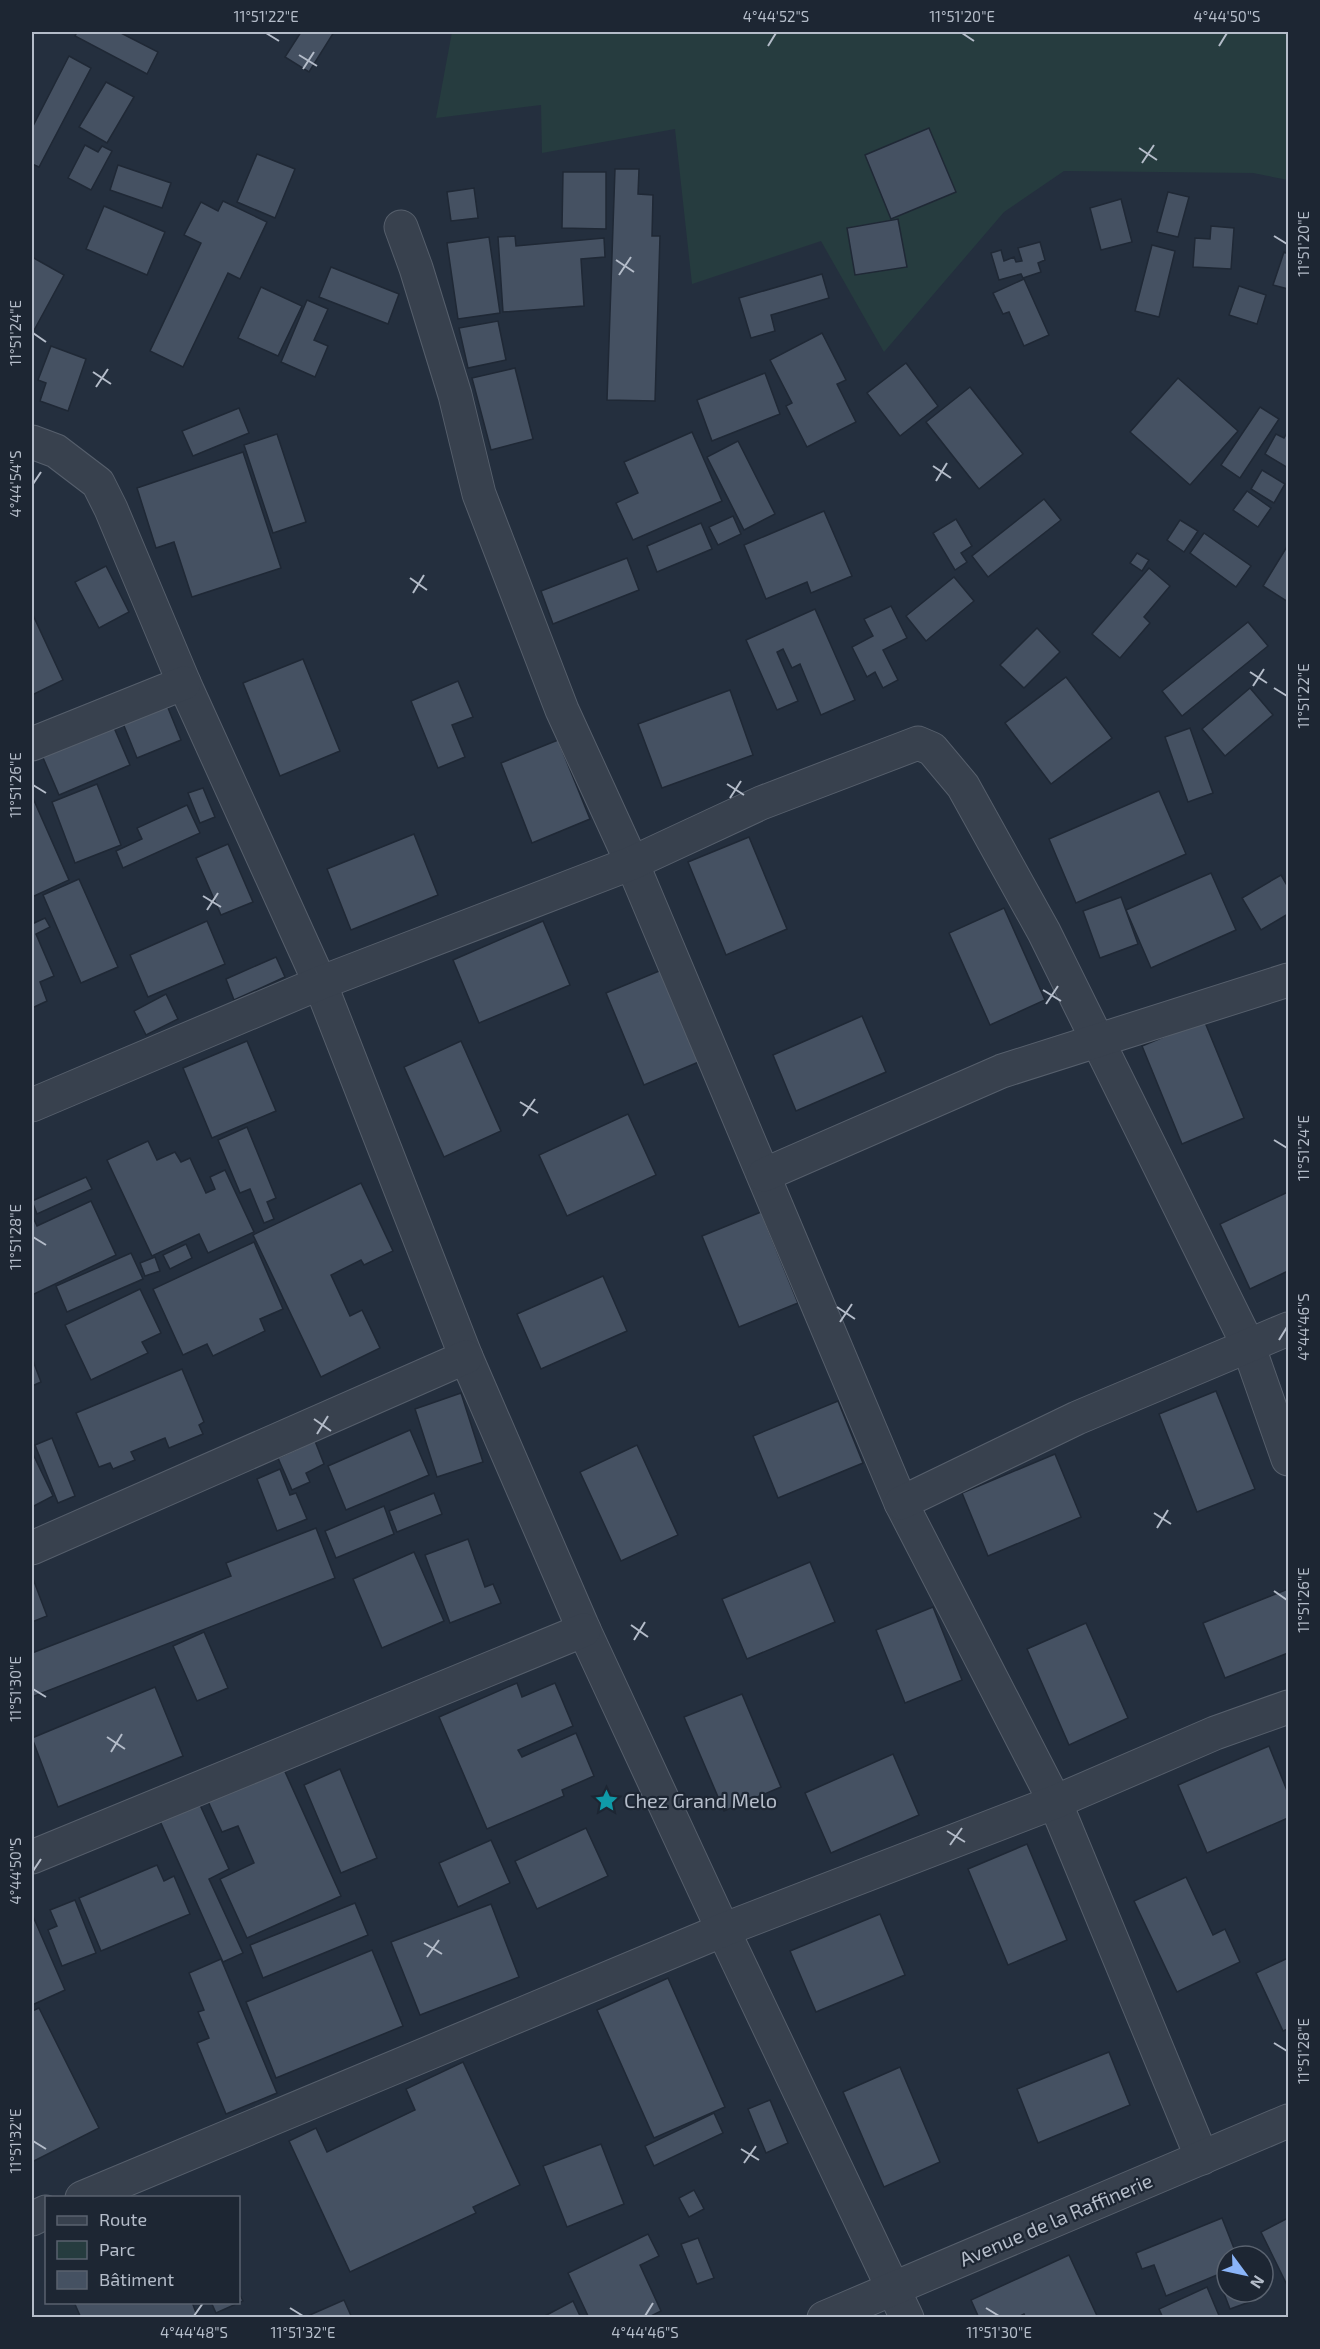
<svg xmlns="http://www.w3.org/2000/svg" width="1320" height="2349" font-family="'Exo 2',sans-serif">
<rect width="100%" height="100%" fill="#242f3e"/>
<polygon fill="#263c3f" points="452,32 1288,32 1288,180 1253,173 1064,171 1004,212 884,352 821,241 692,284 675,129 542,153 541,105 436,118"/>
<g fill="#455162" stroke="#1f2835" stroke-width="1.5">
<polygon points="77,32 119,32 158,52 147,74 75,36"/>
<polygon points="301,32 334,32 309,72 285,57"/>
<polygon points="69,56 91,68 39,167 32,164 32,128"/>
<polygon points="106,82 134,97 107,143 79,127"/>
<polygon points="929,128 956,192 891,219 865,155"/>
<polygon points="85,145 98,152 102,146 112,151 91,190 68,178"/>
<polygon points="257,154 295,169 275,218 237,202"/>
<polygon points="118,165 171,183 162,208 110,190"/>
<polygon points="615,169 639,169 638,194 653,195 652,236 660,236 655,401 607,400"/>
<polygon points="563,172 606,172 606,229 562,228"/>
<polygon points="474,188 478,218 451,221 447,192"/>
<polygon points="1168,192 1189,197 1178,237 1157,232"/>
<polygon points="1121,199 1132,242 1101,250 1090,208"/>
<polygon points="223,201 267,222 240,279 228,273 183,367 150,351 201,243 184,235 201,202 218,211"/>
<polygon points="104,206 165,232 147,275 86,249"/>
<polygon points="898,219 907,267 855,275 847,228"/>
<polygon points="1211,226 1234,228 1231,269 1193,267 1195,238 1210,239"/>
<polygon points="515,236 516,246 604,238 605,257 581,259 584,306 503,312 498,237"/>
<polygon points="489,237 500,313 458,319 447,243"/>
<polygon points="1040,242 1045,260 1038,263 1041,272 1023,278 1021,274 999,280 991,253 1001,250 1004,261 1014,257 1016,262 1022,261 1018,248"/>
<polygon points="1152,245 1175,251 1159,317 1135,311"/>
<polygon points="1284,252 1288,254 1288,289 1273,285"/>
<polygon points="32,257 64,275 32,334"/>
<polygon points="331,267 399,294 388,324 319,297"/>
<polygon points="822,274 829,298 771,315 775,331 751,338 739,298"/>
<polygon points="1024,279 1049,335 1024,346 1009,312 1003,314 993,293"/>
<polygon points="1239,286 1266,295 1257,324 1229,315"/>
<polygon points="261,287 302,306 278,356 238,338"/>
<polygon points="307,300 328,309 314,340 328,346 315,377 281,362"/>
<polygon points="498,321 506,360 468,368 459,328"/>
<polygon points="822,333 846,380 837,384 856,422 807,447 786,406 792,403 770,360"/>
<polygon points="51,346 86,359 68,411 40,401 46,383 38,380"/>
<polygon points="906,363 938,406 900,436 867,393"/>
<polygon points="515,368 533,439 491,450 472,378"/>
<polygon points="765,373 780,414 712,441 697,400"/>
<polygon points="1178,378 1238,431 1190,485 1130,432"/>
<polygon points="970,387 1023,454 979,489 926,422"/>
<polygon points="1260,407 1279,419 1240,478 1221,465"/>
<polygon points="239,408 249,433 193,456 182,431"/>
<polygon points="1288,431 1288,468 1265,454 1276,434 1284,438"/>
<polygon points="692,432 722,501 633,540 616,503 638,493 624,462"/>
<polygon points="277,434 306,522 273,533 244,445"/>
<polygon points="738,441 775,514 744,530 707,457"/>
<polygon points="243,452 281,568 192,597 174,542 156,548 137,488"/>
<polygon points="1262,470 1285,484 1274,503 1251,489"/>
<polygon points="1247,491 1271,508 1258,527 1233,510"/>
<polygon points="1044,499 1061,520 988,577 972,556"/>
<polygon points="824,511 852,576 811,593 807,582 766,599 744,545"/>
<polygon points="733,516 741,534 718,545 709,527"/>
<polygon points="956,519 972,546 961,553 967,562 955,570 933,533"/>
<polygon points="1180,520 1198,531 1184,552 1167,540"/>
<polygon points="701,523 712,549 657,572 647,546"/>
<polygon points="1204,533 1251,566 1236,587 1190,553"/>
<polygon points="1288,545 1288,602 1263,586"/>
<polygon points="1137,553 1149,560 1142,571 1130,563"/>
<polygon points="627,558 639,590 553,624 541,591"/>
<polygon points="106,566 129,612 99,628 75,582"/>
<polygon points="1149,568 1170,586 1144,617 1150,623 1120,658 1092,634"/>
<polygon points="954,577 974,601 926,641 906,616"/>
<polygon points="891,606 907,638 883,650 898,680 883,688 875,672 867,677 852,647 873,636 864,619"/>
<polygon points="815,609 855,700 821,715 800,664 792,668 783,649 777,652 798,701 777,710 746,640"/>
<polygon points="32,613 63,680 32,695"/>
<polygon points="1248,622 1268,646 1182,716 1162,691"/>
<polygon points="1037,628 1060,652 1024,688 1000,665"/>
<polygon points="303,659 340,751 280,776 243,683"/>
<polygon points="1066,677 1112,738 1051,784 1005,723"/>
<polygon points="458,681 473,717 452,725 465,757 438,768 411,701"/>
<polygon points="1250,688 1273,715 1225,756 1202,729"/>
<polygon points="730,690 753,755 662,788 638,724"/>
<polygon points="164,698 181,740 137,758 120,716"/>
<polygon points="112,723 130,765 59,795 41,753"/>
<polygon points="1190,728 1213,793 1188,802 1165,737"/>
<polygon points="558,740 590,819 532,843 501,763"/>
<polygon points="97,784 121,845 75,863 52,802"/>
<polygon points="203,788 215,817 200,823 188,793"/>
<polygon points="1159,791 1186,854 1076,903 1049,839"/>
<polygon points="32,796 69,880 32,897"/>
<polygon points="187,805 200,833 123,868 116,851 142,839 137,828"/>
<polygon points="414,834 438,895 351,930 327,869"/>
<polygon points="749,837 787,929 726,955 688,862"/>
<polygon points="228,844 253,902 221,915 196,858"/>
<polygon points="1211,873 1236,930 1151,968 1126,910"/>
<polygon points="1281,875 1288,887 1288,914 1261,930 1242,898"/>
<polygon points="79,879 118,967 81,983 43,895"/>
<polygon points="1121,897 1138,944 1100,958 1083,911"/>
<polygon points="1004,908 1045,1000 990,1025 949,933"/>
<polygon points="45,918 50,927 36,934 54,976 40,982 47,1001 32,1008 32,924"/>
<polygon points="207,921 225,964 148,997 130,955"/>
<polygon points="543,921 570,985 479,1023 453,960"/>
<polygon points="276,957 285,977 234,1000 226,979"/>
<polygon points="664,969 701,1061 644,1085 606,993"/>
<polygon points="166,994 178,1019 146,1035 134,1011"/>
<polygon points="862,1016 886,1072 796,1111 773,1055"/>
<polygon points="1204,1020 1244,1118 1182,1144 1142,1046"/>
<polygon points="247,1041 276,1111 212,1138 183,1068"/>
<polygon points="461,1041 501,1131 444,1157 404,1067"/>
<polygon points="628,1114 656,1175 567,1216 539,1155"/>
<polygon points="247,1127 276,1198 267,1202 274,1219 264,1223 250,1189 240,1193 218,1140"/>
<polygon points="148,1141 157,1160 175,1152 181,1162 190,1158 206,1193 215,1189 210,1177 225,1170 254,1232 208,1253 199,1234 152,1256 107,1160"/>
<polygon points="86,1177 92,1189 37,1214 32,1201"/>
<polygon points="361,1183 393,1251 364,1265 361,1260 331,1275 350,1316 362,1310 380,1348 321,1377 253,1235"/>
<polygon points="1288,1192 1288,1271 1250,1289 1220,1224"/>
<polygon points="91,1201 116,1255 32,1295 32,1215 37,1226"/>
<polygon points="761,1212 798,1303 739,1327 702,1236"/>
<polygon points="254,1242 283,1309 260,1319 265,1331 213,1356 207,1344 183,1355 153,1289"/>
<polygon points="186,1244 192,1258 170,1269 163,1255"/>
<polygon points="131,1253 143,1279 67,1312 56,1286"/>
<polygon points="155,1257 160,1271 145,1276 140,1263"/>
<polygon points="603,1276 627,1331 541,1369 517,1314"/>
<polygon points="140,1289 161,1333 142,1342 148,1353 91,1380 65,1325"/>
<polygon points="32,1358 41,1382 32,1386"/>
<polygon points="182,1369 204,1422 199,1425 203,1434 169,1448 165,1438 131,1452 135,1460 113,1469 110,1463 99,1467 76,1413"/>
<polygon points="1216,1391 1255,1489 1197,1512 1159,1414"/>
<polygon points="461,1393 483,1462 437,1477 415,1409"/>
<polygon points="838,1401 863,1463 778,1498 753,1436"/>
<polygon points="410,1430 429,1475 346,1510 328,1466"/>
<polygon points="52,1438 75,1496 58,1503 35,1445"/>
<polygon points="315,1441 324,1464 306,1473 310,1482 292,1490 278,1458"/>
<polygon points="637,1445 678,1535 621,1561 580,1472"/>
<polygon points="32,1452 53,1496 32,1507"/>
<polygon points="1055,1454 1081,1517 988,1556 962,1493"/>
<polygon points="280,1469 290,1495 296,1493 307,1519 277,1531 257,1479"/>
<polygon points="434,1493 442,1514 397,1532 389,1511"/>
<polygon points="384,1506 394,1534 336,1558 325,1531"/>
<polygon points="316,1528 335,1578 32,1697 32,1653 231,1576 226,1563"/>
<polygon points="468,1539 485,1587 493,1584 501,1603 450,1623 425,1555"/>
<polygon points="414,1552 444,1621 382,1648 353,1579"/>
<polygon points="810,1562 835,1622 747,1659 722,1599"/>
<polygon points="32,1576 47,1616 32,1622"/>
<polygon points="1288,1589 1288,1653 1225,1678 1203,1623"/>
<polygon points="933,1607 962,1680 905,1703 876,1630"/>
<polygon points="1086,1623 1128,1718 1069,1745 1027,1649"/>
<polygon points="204,1632 228,1688 197,1701 173,1646"/>
<polygon points="517,1683 522,1697 555,1683 573,1726 518,1750 522,1757 576,1733 594,1776 562,1790 564,1796 487,1829 439,1717"/>
<polygon points="155,1687 183,1756 58,1807 32,1738"/>
<polygon points="742,1694 781,1787 724,1811 684,1717"/>
<polygon points="1269,1746 1288,1793 1288,1818 1207,1853 1178,1785"/>
<polygon points="893,1754 919,1815 831,1853 805,1793"/>
<polygon points="282,1765 341,1896 247,1938 220,1879 254,1863 238,1826 222,1832 207,1799"/>
<polygon points="340,1769 377,1858 341,1873 304,1785"/>
<polygon points="195,1794 229,1869 209,1879 243,1953 223,1962 156,1812"/>
<polygon points="586,1828 608,1876 537,1909 515,1861"/>
<polygon points="491,1840 510,1883 458,1907 439,1863"/>
<polygon points="1027,1844 1067,1940 1008,1965 968,1869"/>
<polygon points="157,1865 164,1881 174,1876 190,1914 101,1951 79,1898"/>
<polygon points="1186,1877 1213,1935 1225,1929 1240,1962 1177,1992 1134,1901"/>
<polygon points="75,1900 96,1953 62,1966 48,1930 57,1926 50,1910"/>
<polygon points="355,1903 368,1935 263,1978 250,1945"/>
<polygon points="491,1904 519,1977 420,2015 391,1942"/>
<polygon points="32,1914 65,1990 32,2005"/>
<polygon points="880,1914 905,1975 816,2012 790,1951"/>
<polygon points="372,1950 403,2026 276,2078 246,2002"/>
<polygon points="1288,1958 1288,2029 1283,2031 1256,1973"/>
<polygon points="221,1959 277,2093 226,2114 197,2043 209,2038 198,2012 204,2010 189,1973"/>
<polygon points="668,1978 725,2107 654,2138 597,2010"/>
<polygon points="39,2008 99,2128 32,2162 32,2011"/>
<polygon points="1109,2052 1130,2105 1038,2143 1017,2089"/>
<polygon points="463,2062 520,2185 473,2207 476,2213 350,2272 289,2141 316,2128 327,2152 415,2110 406,2089"/>
<polygon points="900,2067 940,2162 884,2187 843,2092"/>
<polygon points="770,2100 788,2143 766,2153 748,2109"/>
<polygon points="714,2113 723,2133 654,2166 645,2146"/>
<polygon points="601,2144 624,2204 567,2227 543,2166"/>
<polygon points="694,2190 704,2209 689,2217 679,2198"/>
<polygon points="1222,2218 1237,2256 1227,2256 1227,2292 1252,2292 1255,2300 1230,2309 1217,2275 1166,2296 1154,2265 1142,2269 1136,2253"/>
<polygon points="1288,2218 1288,2287 1261,2232"/>
<polygon points="648,2234 659,2256 640,2265 661,2311 647,2318 589,2318 568,2273"/>
<polygon points="698,2238 714,2278 697,2284 681,2244"/>
<polygon points="1069,2255 1098,2318 1026,2318 1024,2314 1016,2318 979,2318 971,2300"/>
<polygon points="1207,2287 1220,2318 1163,2318 1159,2309"/>
<polygon points="238,2291 243,2301 216,2313 211,2302 238,2302"/>
<polygon points="344,2300 352,2318 303,2318"/>
<polygon points="573,2301 581,2318 541,2318"/>
<polygon points="74,2302 192,2302 198,2318 81,2318"/>
</g>
<g fill="none" stroke-linecap="round" stroke-linejoin="round">
<defs>
<g id="minor">
<polyline points="401,227 416,268 455,395 479,494 562,710 632,863 901,1503 1055,1802 1202,2158"/>
<polyline points="32,442 56,451 98,483 111,509 184,683 320,983 466,1357 584,1630 723,1930 907,2318"/>
<polyline points="32,744 184,683"/>
<polyline points="32,1105 320,983 632,863 761,803 918,743 932,749 963,786 1044,932 1248,1345 1288,1459"/>
<polyline points="764,1175 1002,1071 1288,980"/>
<polyline points="901,1503 1077,1418 1288,1329"/>
<polyline points="32,1548 466,1357"/>
<polyline points="32,1857 584,1630"/>
<polyline points="82,2198 723,1930 1055,1802 1215,1733 1288,1707"/>
<polyline points="32,2219 46,2212"/>
</g>
<polyline id="tertiary" points="824,2318 1288,2121"/>
</defs>
<use href="#minor" stroke="#565f6c" stroke-width="35"/>
<use href="#tertiary" stroke="#565f6c" stroke-width="35"/>
<use href="#minor" stroke="#38414e" stroke-width="33"/>
<use href="#tertiary" stroke="#38414e" stroke-width="33"/>
</g>
<path fill="none" stroke="#b4bcc9" stroke-width="2" d="M266,33L279,41M962,33L974,41M768,46L776,33M1219,46L1227,33M299,55L317,66M303,69L314,52M1139,148L1157,160M1142,163L1154,145M1274,236L1287,244M616,260L634,272M619,275L631,257M33,333L46,342M93,372L111,384M96,387L108,369M933,466L951,478M936,481L947,463M33,484L41,472M410,578L427,590M413,593L424,575M1250,672L1267,683M1253,686L1264,669M1274,688L1287,696M727,784L744,795M33,785L46,793M730,798L741,781M203,896L221,907M207,910L218,893M1043,990L1061,1001M1046,1004L1058,986M520,1102L538,1113M523,1116L535,1099M1274,1140L1287,1148M33,1237L46,1245M837,1307L855,1319M840,1322L852,1304M1279,1340L1287,1327M314,1419L331,1431M317,1434L328,1416M1154,1513L1171,1524M1157,1528L1168,1510M1274,1591L1287,1600M631,1625L648,1637M634,1640L645,1622M33,1689L46,1697M107,1737L125,1749M111,1752L122,1734M947,1831L965,1842M950,1845L962,1828M33,1871L41,1859M424,1943L442,1954M427,1957L439,1940M1274,2043L1287,2051M33,2141L46,2149M741,2149L759,2160M744,2163L756,2146M290,2308L303,2316M986,2308L999,2316M194,2316L203,2303M645,2316L653,2303"/>
<defs>
<symbol id="sight-bare" viewBox="-9 -9 18 18"><path d="M0-6L1.8-2.2L6-1.7L2.9 1.2L3.7 5.4L0 3.3L-3.7 5.4L-2.9 1.2L-6-1.7L-1.8-2.2Z" fill="#0f9aa8" stroke="#1d2633" stroke-width="2.5" paint-order="stroke"/></symbol>
</defs>
<g fill-rule="evenodd">
<use href="#sight-bare" x="590" y="1784" width="33" height="33"/>
</g>
<g text-anchor="middle" stroke-width="4.5" stroke-linejoin="round" paint-order="stroke">
<g font-size="20" fill="#b4bcc9" stroke="#1d2633" text-anchor="start">
<text x="624" y="1808">Chez Grand Melo</text>
</g>
<g font-size="20" fill="#b4bcc9" stroke="#1d2633">
<text transform="translate(1056 2220) rotate(-23)" y="7">Avenue de la Raffinerie</text>
</g>
</g>
<rect width="1320" height="2349" fill="none" stroke="#1d2633" stroke-width="66"/>
<rect x="45" y="2196" width="195" height="108" fill="#1d2633" stroke="#59626f" stroke-width="1.5"/>
<rect x="57" y="2216" width="30" height="9" fill="#38414e" stroke="#59626f" stroke-width="1.5"/>
<text x="99" y="2226" font-size="18" fill="#b4bcc9">Route</text>
<rect x="57" y="2241" width="30" height="18" fill="#263c3f" stroke="#59626f" stroke-width="1.5"/>
<text x="99" y="2256" font-size="18" fill="#b4bcc9">Parc</text>
<rect x="57" y="2271" width="30" height="18" fill="#455162" stroke="#59626f" stroke-width="1.5"/>
<text x="99" y="2286" font-size="18" fill="#b4bcc9">Bâtiment</text>
<g transform="translate(1245 2274) rotate(123)"><circle r="28" fill="#1d2633" stroke="#59626f" stroke-width="1.5"/>
<path d="M0-4.5L10 22L0 15L-10 22Z" fill="#8ab4f8"/>
<text y="-9" font-size="16" font-weight="bold" text-anchor="middle" fill="#b4bcc9">N</text>
</g>
<rect x="33" y="33" width="1254" height="2283" fill="none" stroke="#b4bcc9" stroke-width="2"/>
<g font-size="15" text-anchor="middle" fill="#b4bcc9">
<text x="266" y="22">11°51'22"E</text>
<text x="776" y="22">4°44'52"S</text>
<text x="962" y="22">11°51'20"E</text>
<text x="1227" y="22">4°44'50"S</text>
<text transform="translate(1304 244) rotate(-90)" y="5">11°51'20"E</text>
<text transform="translate(16 333) rotate(-90)" y="5">11°51'24"E</text>
<text transform="translate(16 484) rotate(-90)" y="5">4°44'54"S</text>
<text transform="translate(1304 696) rotate(-90)" y="5">11°51'22"E</text>
<text transform="translate(16 785) rotate(-90)" y="5">11°51'26"E</text>
<text transform="translate(1304 1148) rotate(-90)" y="5">11°51'24"E</text>
<text transform="translate(16 1237) rotate(-90)" y="5">11°51'28"E</text>
<text transform="translate(1304 1327) rotate(-90)" y="5">4°44'46"S</text>
<text transform="translate(1304 1600) rotate(-90)" y="5">11°51'26"E</text>
<text transform="translate(16 1689) rotate(-90)" y="5">11°51'30"E</text>
<text transform="translate(16 1871) rotate(-90)" y="5">4°44'50"S</text>
<text transform="translate(1304 2051) rotate(-90)" y="5">11°51'28"E</text>
<text transform="translate(16 2141) rotate(-90)" y="5">11°51'32"E</text>
<text x="194" y="2338">4°44'48"S</text>
<text x="303" y="2338">11°51'32"E</text>
<text x="645" y="2338">4°44'46"S</text>
<text x="999" y="2338">11°51'30"E</text>
</g>
</svg>
